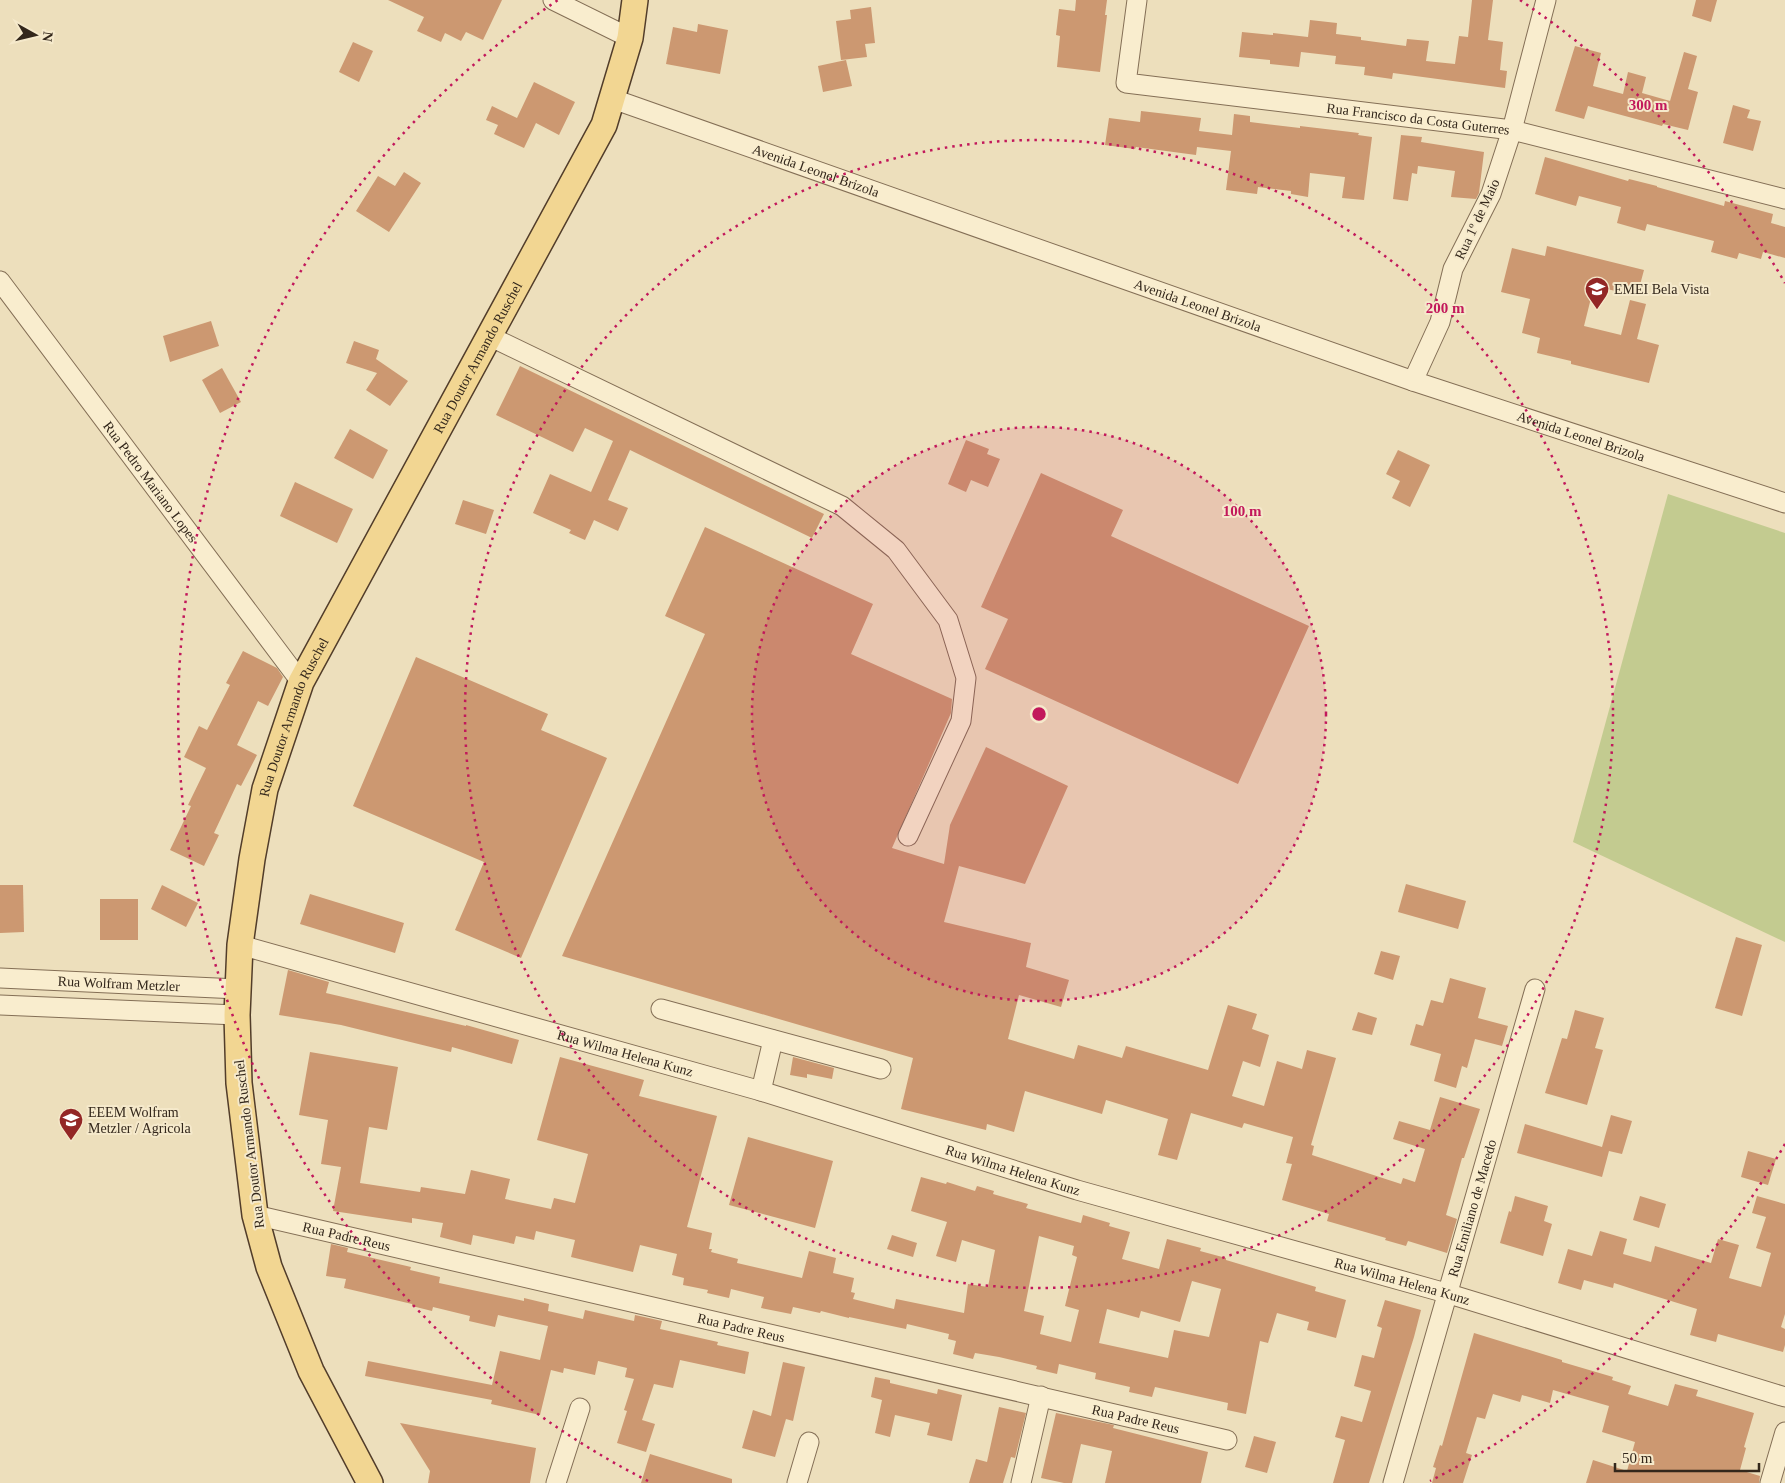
<svg xmlns="http://www.w3.org/2000/svg" width="1785" height="1483" font-family="'Times New Roman',serif">
<rect width="100%" height="100%" fill="#eddfbc"/>
<polygon fill="#c3cb90" points="1668,494 1785,533 1785,942 1573,842"/>
<g fill="#cc9871" fill-rule="evenodd">
<polygon points="388,0 502,0 483,40 466,32 461,41 445,33 441,42 417,31 424,17"/>
<polygon points="1076,0 1107,0 1105,15 1107,15 1100,72 1057,67 1060,36 1056,35 1059,9 1075,11"/>
<polygon points="1472,0 1493,0 1488,40 1503,42 1500,70 1507,71 1505,88 1393,73 1392,79 1364,75 1365,67 1335,64 1336,56 1301,52 1299,67 1270,64 1270,60 1239,57 1242,32 1273,35 1273,33 1308,37 1310,20 1337,23 1336,34 1361,37 1361,40 1406,46 1407,39 1429,41 1426,61 1455,64 1459,36 1468,37"/>
<polygon points="1696,0 1717,0 1711,22 1692,16"/>
<polygon points="871,7 875,43 865,44 867,57 841,60 836,21 851,19 850,10"/>
<polygon points="698,24 728,30 720,74 666,64 673,27 697,32"/>
<polygon points="353,42 373,51 359,82 339,72"/>
<polygon points="1575,46 1601,53 1593,86 1623,94 1628,72 1646,77 1642,93 1670,101 1684,52 1697,56 1688,89 1698,92 1688,130 1663,124 1662,126 1588,106 1584,119 1555,111"/>
<polygon points="846,60 852,86 823,92 818,66"/>
<polygon points="534,82 575,102 559,135 536,123 524,148 494,134 498,125 486,120 492,106 517,118"/>
<polygon points="1733,105 1750,110 1747,118 1761,121 1753,151 1723,143"/>
<polygon points="1141,111 1201,118 1199,131 1232,135 1234,114 1250,116 1250,122 1300,128 1300,126 1359,133 1358,135 1372,137 1364,200 1342,198 1345,177 1310,173 1308,197 1291,194 1291,191 1258,187 1257,194 1226,190 1231,151 1197,147 1196,155 1136,147 1135,149 1105,145 1109,118 1140,122"/>
<polygon points="1401,135 1422,137 1421,142 1484,152 1479,193 1476,199 1451,197 1455,171 1418,166 1417,174 1412,173 1408,201 1393,199"/>
<polygon points="1545,157 1628,181 1629,179 1657,186 1657,187 1724,206 1725,201 1773,214 1771,223 1785,227 1785,258 1763,252 1761,259 1739,253 1737,259 1711,252 1714,241 1647,224 1645,231 1617,223 1621,207 1579,196 1576,206 1535,194"/>
<polygon points="404,172 421,183 389,232 356,211 378,176 395,186"/>
<polygon points="1547,246 1644,270 1637,296 1594,286 1584,326 1621,335 1630,300 1646,304 1637,339 1659,345 1649,383 1571,364 1571,361 1537,353 1540,338 1522,333 1530,299 1501,292 1512,248 1545,256"/>
<polygon points="211,321 219,346 170,362 163,336"/>
<polygon points="354,341 379,350 376,359 408,381 390,406 366,390 377,373 346,363"/>
<polygon points="520,366 824,514 812,538 630,450 608,500 628,508 618,531 594,520 585,540 569,533 571,530 533,513 550,474 591,492 613,441 585,428 573,452 496,415"/>
<polygon points="222,368 241,402 220,413 202,380"/>
<polygon points="350,429 388,450 373,479 334,458"/>
<polygon points="966,440 989,449 987,454 1000,459 988,487 971,480 966,492 948,484"/>
<polygon points="1398,450 1430,465 1410,507 1392,498 1400,481 1386,474"/>
<polygon points="1041,473 1123,510 1111,536 1309,626 1238,784 985,669 1008,619 981,607"/>
<polygon points="295,482 353,509 337,543 280,516"/>
<polygon points="463,500 494,510 486,534 455,524"/>
<polygon points="705,527 873,604 851,654 952,699 951,713 892,848 944,864 950,825 986,747 1068,786 1025,884 959,866 944,922 1031,943 1026,967 1069,980 1061,1007 1019,995 1008,1039 1074,1059 1078,1045 1122,1058 1126,1046 1208,1070 1228,1005 1257,1014 1252,1029 1269,1035 1260,1067 1243,1061 1232,1096 1264,1106 1277,1061 1302,1069 1307,1050 1336,1058 1311,1145 1314,1146 1312,1155 1401,1184 1403,1178 1415,1182 1425,1149 1393,1139 1399,1121 1430,1130 1440,1097 1480,1109 1464,1158 1462,1158 1446,1215 1457,1219 1447,1253 1408,1241 1406,1246 1385,1240 1386,1238 1327,1221 1329,1214 1282,1200 1292,1164 1286,1163 1293,1137 1244,1123 1242,1128 1191,1113 1177,1160 1158,1155 1168,1119 1106,1100 1102,1114 1025,1091 1014,1132 987,1124 986,1130 901,1109 913,1058 562,956 705,634 665,616"/>
<polygon points="243,651 277,668 283,677 268,706 258,701 237,745 257,755 241,786 237,784 214,833 219,835 204,866 170,850 191,806 188,805 206,768 184,757 199,726 207,730 230,685 226,683"/>
<polygon points="416,657 548,714 541,730 607,758 521,958 455,930 484,862 353,806"/>
<polygon points="1406,884 1466,901 1458,929 1398,912"/>
<polygon points="0,885 23,885 24,932 0,933"/>
<polygon points="162,885 198,903 186,927 151,909"/>
<polygon points="310,894 404,923 395,953 300,924"/>
<rect x="100" y="899" width="38" height="41"/>
<polygon points="1736,937 1762,945 1742,1016 1715,1008"/>
<polygon points="1381,951 1400,956 1393,980 1374,974"/>
<polygon points="288,970 329,982 326,993 466,1026 466,1025 519,1040 512,1064 452,1047 451,1052 341,1025 279,1015"/>
<polygon points="1450,978 1486,988 1478,1018 1508,1026 1502,1046 1475,1039 1467,1068 1462,1066 1456,1088 1434,1081 1441,1054 1410,1045 1416,1024 1423,1026 1431,1000 1443,1003"/>
<polygon points="1575,1010 1604,1018 1595,1048 1603,1050 1587,1105 1545,1093 1562,1038 1567,1039"/>
<polygon points="1358,1012 1377,1018 1372,1035 1352,1030"/>
<path d="M310,1052L398,1067L387,1130L369,1127L360,1183L420,1192L421,1187L465,1194L471,1170L510,1179L505,1199L551,1209L554,1198L575,1203L588,1154L537,1140L560,1057L644,1080L639,1096L717,1116L687,1227L712,1233L709,1249H712L711,1252L738,1259L737,1263L802,1278L809,1251L836,1258L833,1273L854,1278L851,1292L855,1293L853,1299L894,1309L896,1299L964,1313L968,1284L988,1287L995,1250L962,1240L956,1262L936,1256L947,1222L911,1211L921,1177L946,1184L947,1182L975,1191L977,1186L994,1191L993,1194L1028,1204L1026,1208L1081,1223L1083,1215L1110,1223L1109,1226L1130,1232L1122,1259L1159,1269L1167,1239L1201,1248L1200,1251L1226,1258V1260L1316,1287L1315,1291L1346,1300L1336,1338L1307,1330L1309,1322L1277,1313L1268,1343L1260,1341L1246,1414L1227,1410L1228,1403L1155,1387L1152,1397L1129,1392L1130,1387L1095,1379L1096,1373L1059,1364L1057,1374L1036,1369L1037,1366L999,1357L975,1353L973,1359L953,1354L956,1341L948,1339L949,1334L907,1324L906,1329L849,1317V1318L821,1311L820,1313L793,1307L791,1314L761,1308L764,1297L731,1289L729,1298L707,1293L708,1290L683,1285L684,1278L672,1275L677,1254L640,1245L633,1272L571,1257L575,1240L536,1231L534,1240L516,1236L514,1244L473,1235L471,1245L440,1237L443,1223L412,1218V1223L333,1211L341,1167L321,1164L328,1120L299,1115ZM1039,1236L1074,1246L1072,1255L1077,1257L1065,1306L1079,1310L1071,1342L1040,1334L1044,1316L1024,1311ZM1192,1281L1221,1289L1209,1337L1174,1330L1168,1358L1099,1343L1107,1309L1139,1318L1141,1311L1180,1322Z"/>
<polygon points="793,1057 834,1068 832,1079 807,1074 807,1078 790,1075"/>
<polygon points="1611,1115 1632,1121 1622,1154 1609,1151 1602,1177 1517,1153 1525,1124 1602,1147"/>
<polygon points="748,1137 833,1161 815,1228 729,1205"/>
<polygon points="1748,1151 1776,1159 1768,1185 1741,1177"/>
<polygon points="1515,1196 1548,1206 1544,1221 1552,1224 1543,1256 1500,1243 1509,1211 1511,1212"/>
<polygon points="1640,1196 1666,1204 1659,1228 1633,1220"/>
<polygon points="1757,1196 1785,1204 1785,1314 1781,1327 1785,1329 1785,1345 1783,1352 1718,1334 1716,1342 1690,1335 1697,1309 1642,1292 1614,1283 1613,1288 1584,1280 1581,1290 1558,1283 1568,1249 1592,1256 1600,1231 1627,1239 1623,1254 1651,1262 1655,1246 1711,1263 1718,1239 1739,1245 1729,1278 1761,1287 1771,1253 1756,1248 1766,1217 1752,1213"/>
<polygon points="892,1235 917,1243 913,1257 887,1249"/>
<polygon points="331,1244 348,1248 347,1252 411,1267 410,1270 440,1277 439,1283 524,1301 524,1298 549,1304 548,1311 583,1319 585,1310 634,1321 635,1315 662,1321 660,1329 718,1342 717,1345 749,1352 745,1374 680,1360 673,1388 654,1384 642,1420 655,1424 646,1452 617,1443 627,1411 624,1410 634,1379 625,1377 627,1368 598,1361 595,1375 564,1368 563,1373 551,1370 540,1415 491,1404 492,1400 365,1376 368,1361 492,1385 500,1351 540,1360 548,1326 498,1315 495,1327 469,1321 470,1316 433,1307 432,1311 412,1306 412,1304 344,1288 346,1279 326,1276"/>
<polygon points="1385,1300 1421,1310 1414,1337 1369,1483 1333,1483 1345,1440 1335,1437 1341,1416 1362,1422 1371,1391 1354,1386 1362,1355 1374,1358 1382,1328 1377,1326"/>
<polygon points="1474,1333 1562,1360 1562,1362 1613,1377 1612,1380 1631,1386 1628,1394 1668,1406 1675,1384 1698,1390 1696,1396 1754,1413 1744,1447 1746,1448 1740,1470 1760,1476 1759,1483 1586,1483 1593,1460 1627,1471 1635,1442 1602,1432 1609,1406 1553,1390 1550,1403 1522,1395 1520,1402 1493,1394 1485,1419 1477,1417 1466,1453 1472,1455 1463,1483 1432,1483 1436,1468 1433,1467 1440,1445 1442,1446"/>
<polygon points="783,1362 805,1367 793,1421 786,1419 775,1457 742,1448 753,1410 771,1416"/>
<polygon points="875,1377 890,1380 890,1383 937,1394 938,1389 962,1395 952,1441 927,1435 930,1423 895,1415 890,1437 875,1433 882,1400 871,1397"/>
<polygon points="999,1407 1026,1413 1015,1458 1011,1457 1003,1483 969,1483 976,1459 987,1462"/>
<polygon points="1056,1413 1114,1425 1113,1428 1208,1452 1201,1483 1105,1483 1112,1451 1081,1444 1072,1483 1064,1483 1041,1478"/>
<polygon points="400,1423 536,1448 530,1483 428,1483 430,1471"/>
<polygon points="1254,1436 1276,1442 1267,1473 1245,1467"/>
<polygon points="650,1454 732,1479 732,1483 641,1483"/>
</g>
<g fill="none" stroke-linecap="round" stroke-linejoin="round">
<defs>
<g id="minor">
<polyline points="553,0 630,38"/>
<path id="s1" d="M1137,0L1126,83L1512,130L1785,199"/>
<path id="s2" d="M613,99L1413,381L1785,503"/>
<path id="s3" d="M0,281L301,682"/>
<polyline points="489,336 842,506 896,550 948,620 966,678 961,721 908,836"/>
<polyline points="1413,381 1440,322 1453,269 1491,194 1512,130 1546,0"/>
<path id="s4" d="M240,945L761,1091L1077,1190L1446,1293L1785,1397"/>
<path id="s5" d="M0,978L238,989"/>
<polyline points="0,1005 237,1015"/>
<polyline points="661,1009 881,1069"/>
<polyline points="761,1091 773,1040"/>
<path id="s6" d="M255,1215L1227,1440"/>
<polyline points="556,1483 580,1408"/>
<polyline points="797,1483 809,1442"/>
<polyline points="1021,1483 1041,1396"/>
<path id="s7" d="M1393,1483L1535,989"/>
<polyline points="1770,1483 1785,1432"/>
</g>
<g id="major">
<path id="s8" d="M370,1483L311,1371L269,1267L255,1215L239,1083L237,1015L240,945L252,859L265,789L301,682L604,125L630,38L635,0"/>
</g>
</defs>
<use href="#minor" stroke="#846f56" stroke-width="21"/>
<use href="#major" stroke="#523d2a" stroke-width="28"/>
<use href="#minor" stroke="#f9edce" stroke-width="19"/>
<use href="#major" stroke="#f2d692" stroke-width="25"/>
</g>
<circle cx="1039" cy="714" r="287" fill="#c2185b" fill-opacity=".12"/>
<g fill="none" stroke="#c2185b" stroke-width="2.5" stroke-dasharray="2.5 5">
<circle cx="1039" cy="714" r="287"/>
<circle cx="1039" cy="714" r="574"/>
<path d="M1785 1144A861 861 0 0 1 1430 1481M648 1481A861 861 0 0 1 558 0M1520 0A861 861 0 0 1 1785 283"/>
</g>
<defs>
<symbol id="school-pin" viewBox="-11 -11 22 30"><path d="M0 17L-7.5 6A9.5 9.5 0 1 1 7.5 6Z" fill="#932726" stroke="#f5e9cb"/><path d="M0-5L7-2L0 1L-7-2ZM-4 1L0 2.5L4 1V4Q0 6-4 4Z" fill="#fff"/></symbol>
<symbol id="university-pin" viewBox="-11 -11 22 30"><path d="M0 17L-7.5 6A9.5 9.5 0 1 1 7.5 6Z" fill="#932726" stroke="#f5e9cb"/><path d="M0-5L7-2L0 1L-7-2ZM-4 1L0 2.5L4 1V4Q0 6-4 4Z" fill="#fff"/></symbol>
</defs>
<g fill-rule="evenodd">
<use href="#school-pin" x="1583" y="275" width="28" height="38"/>
<use href="#university-pin" x="57" y="1106" width="28" height="38"/>
</g>
<g text-anchor="middle" stroke-width="4" stroke-linejoin="round" paint-order="stroke">
<g font-size="14" fill="#33271b" stroke="#f5e9cb">
<text dy="5" stroke="none"><textPath href="#s1" startOffset="378">Rua Francisco da Costa Guterres</textPath></text>
<text dy="5" stroke="none"><textPath href="#s2" startOffset="215">Avenida Leonel Brizola</textPath></text>
<text transform="translate(1477 219) rotate(-65)" y="5">Rua 1º de Maio</text>
<text dy="5" stroke="none"><textPath href="#s2" startOffset="620">Avenida Leonel Brizola</textPath></text>
<text dy="5" stroke="none"><textPath href="#s8" startOffset="1204">Rua Doutor Armando Ruschel</textPath></text>
<text dy="5" stroke="none"><textPath href="#s2" startOffset="1025">Avenida Leonel Brizola</textPath></text>
<text dy="5" stroke="none"><textPath href="#s3" startOffset="251">Rua Pedro Mariano Lopes</textPath></text>
<text dy="5" stroke="none"><textPath href="#s8" startOffset="799">Rua Doutor Armando Ruschel</textPath></text>
<text dy="5" stroke="none"><textPath href="#s5" startOffset="119">Rua Wolfram Metzler</textPath></text>
<text dy="5" stroke="none"><textPath href="#s4" startOffset="400">Rua Wilma Helena Kunz</textPath></text>
<text transform="translate(249 1144) rotate(-97)" y="5">Rua Doutor Armando Ruschel</text>
<text dy="5" stroke="none"><textPath href="#s4" startOffset="805">Rua Wilma Helena Kunz</textPath></text>
<text dy="5" stroke="none"><textPath href="#s7" startOffset="286">Rua Emiliano de Macedo</textPath></text>
<text dy="5" stroke="none"><textPath href="#s6" startOffset="94">Rua Padre Reus</textPath></text>
<text dy="5" stroke="none"><textPath href="#s4" startOffset="1210">Rua Wilma Helena Kunz</textPath></text>
<text dy="5" stroke="none"><textPath href="#s6" startOffset="499">Rua Padre Reus</textPath></text>
<text dy="5" stroke="none"><textPath href="#s6" startOffset="904">Rua Padre Reus</textPath></text>
</g>
<g font-size="14" fill="#33271b" stroke="#f5e9cb" text-anchor="start">
<text x="1614" y="294">EMEI Bela Vista</text>
<text x="88" y="1117">EEEM Wolfram<tspan x="88" dy="16">Metzler / Agricola</tspan></text>
</g>
</g>
<circle cx="1039" cy="714" r="8" fill="#c2185b" stroke="#f5e9cb" stroke-width="2.5"/>
<g font-size="15" text-anchor="middle" font-weight="bold" fill="#c2185b" stroke="#f5e9cb" stroke-width="4" stroke-linejoin="round" paint-order="stroke">
<text x="1648" y="110">300 m</text>
<text x="1445" y="313">200 m</text>
<text x="1242" y="516">100 m</text>
</g>
<g transform="translate(35 35) rotate(98)" stroke="#f5e9cb" stroke-width="4" paint-order="stroke">
<path d="M0-4L9 19L0 12L-9 19Z" fill="#33271b"/>
<text y="-8" font-size="14" font-weight="bold" text-anchor="middle" fill="#33271b">N</text>
</g>
<path d="M1615 1463v8h144v-8" fill="none" stroke="#33271b" stroke-width="2.5"/>
<text x="1622" y="1463" font-size="15" fill="#33271b" stroke="#f5e9cb" stroke-width="4" paint-order="stroke">50 m</text>
</svg>
